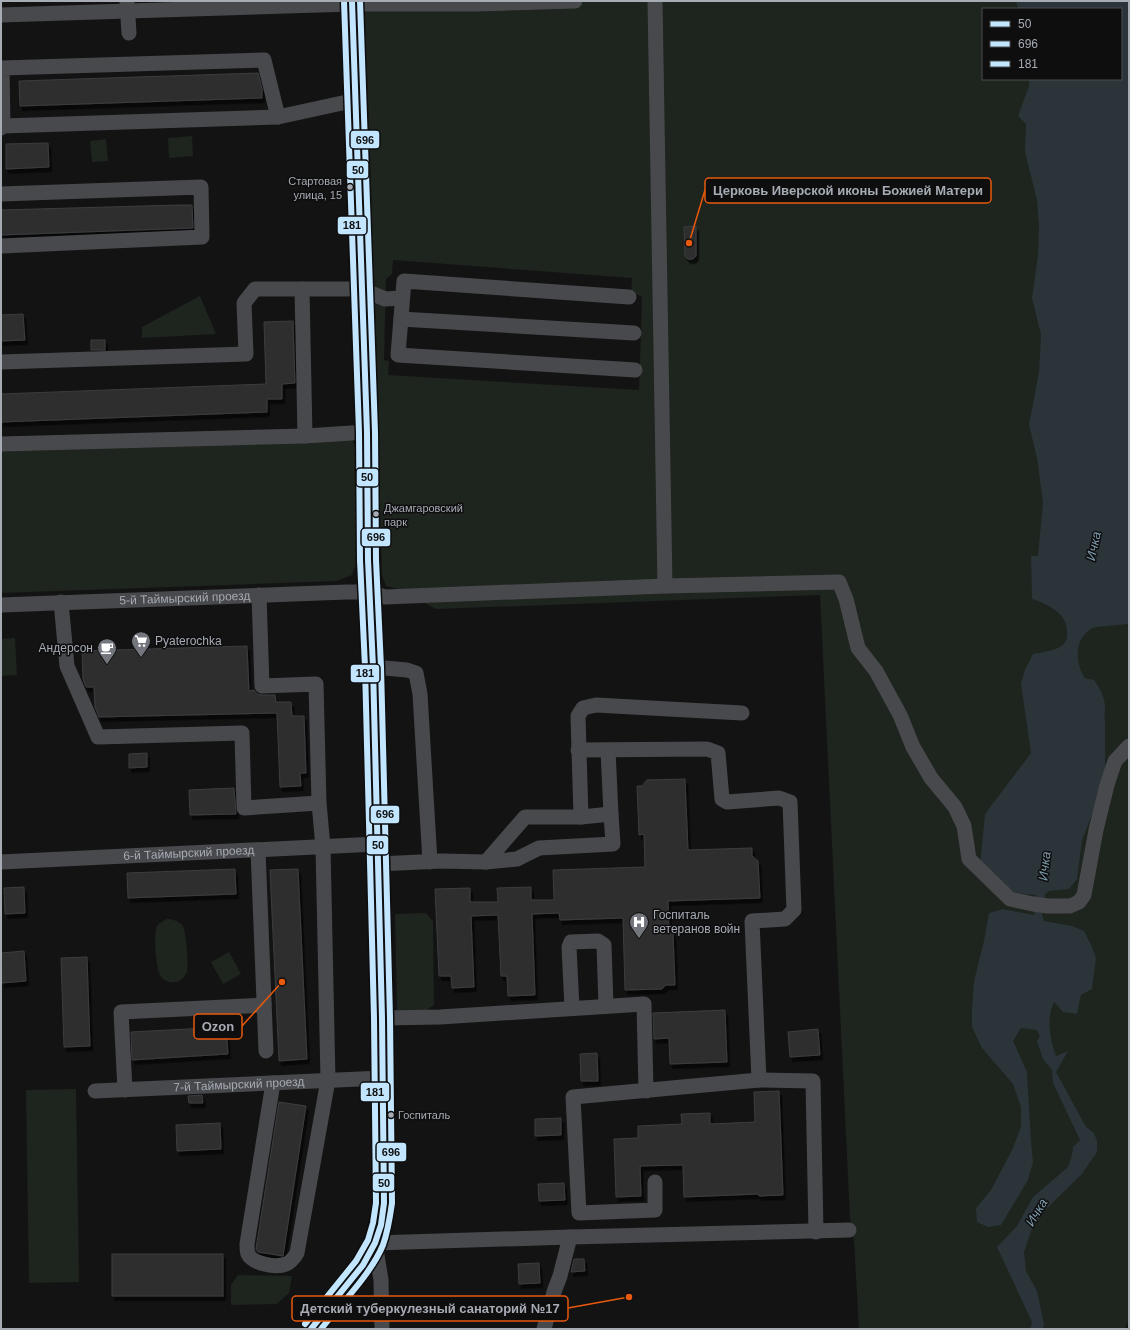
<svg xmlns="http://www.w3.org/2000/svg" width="1130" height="1330" font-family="Arial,sans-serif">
<defs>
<filter id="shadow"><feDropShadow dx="2.5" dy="4.5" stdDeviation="0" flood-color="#0009"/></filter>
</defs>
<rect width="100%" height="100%" fill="#131314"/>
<g fill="#1e241e" fill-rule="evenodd">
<path d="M363,1H1129V1319L1125,1329H859L854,1241L850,1218L820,595L436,609L398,589L386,586L382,575ZM983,9H1121V79H983ZM393,260L632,278L631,292L642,297L639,390L388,375L389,361L384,360L386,279L392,274Z"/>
<polygon points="192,136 193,156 169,158 168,138"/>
<polygon points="106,139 108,161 92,162 90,141"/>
<polygon points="200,296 216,334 142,338 142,327"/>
<polygon points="347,438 353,441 355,447 359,550 356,564 352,575 337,581 1,593 1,449"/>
<polygon points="15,638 17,675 1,676 1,639"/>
<polygon points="426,913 433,921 434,1005 427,1010 397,1010 395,914"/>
<path d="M167,919C173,919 179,921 183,926C186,932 189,966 187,972C185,977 181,981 176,982C170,983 163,981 160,975C156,968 153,933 157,926C159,923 163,921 167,919Z"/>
<polygon points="229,952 241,974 223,984 211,962"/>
<polygon points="76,1089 79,1282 29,1283 26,1090"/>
<polygon points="238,1275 292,1276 289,1293 277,1304 231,1305 231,1285"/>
</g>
<path fill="#2b3438" d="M1016,1H1129V624L1096,627C1074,634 1074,662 1085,678L1094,680C1100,688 1106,700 1105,710C1105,715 1104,717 1105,722V772L1098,800L1082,840L1077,879L1069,889L1049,891L1045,894L1042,915L1044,921L1072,926L1084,931L1092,947L1096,958L1092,989L1081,995L1077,1014L1063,1012L1054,1002C1046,1019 1050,1039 1056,1056L1068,1051L1056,1072L1086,1127L1093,1132L1097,1140V1152L1082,1174L1044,1211L1032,1229L1024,1252L1026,1271L1037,1291L1044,1324L1043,1329H1030L1032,1322L997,1247L1017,1226L1033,1197L1068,1167L1072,1155L1073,1147L1080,1140L1053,1083L1052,1070L1043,1059L1037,1041L1040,1036L1037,1030L1021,1028L1013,1041L1027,1072L1031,1141L1033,1162L1028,1180L1001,1225L988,1227L977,1222L976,1208L991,1190L1012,1150L1021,1127V1107L1013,1084L982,1048L972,1027V1009L974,981L984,941L989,913L1003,909L1034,915L1036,895L1024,894L1011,891L995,874L980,866L985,814L1031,753L1021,684L1025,670L1033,654C1039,653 1056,650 1060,647C1066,643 1068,638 1067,631C1067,613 1047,604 1032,599L1031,556H1038L1043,502L1037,458L1029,425L1039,372L1041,335L1032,298L1038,256L1039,225L1037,200L1025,152L1026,124L1018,116L1029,86V79H1121V9H1018Z"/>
<g fill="#2e2e2f" stroke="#3c3d40" filter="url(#shadow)">
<polygon points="258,73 262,89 262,98 20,106 19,81"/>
<polygon points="48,143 49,167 6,169 6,144"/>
<polygon points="179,205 192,205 193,228 1,235 1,210"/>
<polygon points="696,226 696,256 693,259 688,259 685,256 684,227"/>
<polygon points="23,314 25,340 1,341 1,315"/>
<polygon points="293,321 295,383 282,384 282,399 267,399 267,412 1,422 1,394 266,384 264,322"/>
<rect x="91" y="340" width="14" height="10"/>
<polygon points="247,646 249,691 254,690 257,694 262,695 275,695 276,702 291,702 292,716 304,716 306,773 300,773 301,786 280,787 277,713 99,717 95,707 94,687 86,687 83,679 82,651"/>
<polygon points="147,753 147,767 129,768 129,754"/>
<polygon points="685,779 688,850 752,848 752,856 758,861 760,898 668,901 669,932 673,932 675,985 666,985 662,989 625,990 623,918 560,920 559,913 532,914 535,995 508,996 507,976 501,976 498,915 471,916 474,987 452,988 451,976 439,976 435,889 470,888 470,902 498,902 497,888 531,887 531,900 554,900 553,870 645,867 644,834 639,835 637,786 642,786 647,780"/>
<polygon points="234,788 236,814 190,815 189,790"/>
<polygon points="235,869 236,894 128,898 127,873"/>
<polygon points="298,869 307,1059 279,1061 270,870"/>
<polygon points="24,887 25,913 5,914 4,888"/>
<polygon points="24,951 26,981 2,983 1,953"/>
<polygon points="87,957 90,1046 64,1047 61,958"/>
<polygon points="725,1010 727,1062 670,1064 669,1038 654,1039 653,1013"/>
<polygon points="226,1027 228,1054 132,1060 131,1032"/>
<polygon points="818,1029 820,1055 790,1057 788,1032"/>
<polygon points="597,1053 598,1081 581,1081 580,1054"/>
<polygon points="779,1091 783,1195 759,1196 759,1194 684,1197 683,1165 640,1166 641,1196 616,1197 614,1139 638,1138 638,1126 682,1124 681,1114 710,1113 710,1124 755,1122 754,1092"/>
<polygon points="202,1095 203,1103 189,1103 188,1096"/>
<polygon points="279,1102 306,1106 283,1256 258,1252 256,1249"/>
<polygon points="561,1118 561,1135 535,1136 535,1119"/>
<polygon points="220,1123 221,1149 177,1151 176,1125"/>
<polygon points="564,1183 565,1200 539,1201 538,1184"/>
<rect x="112" y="1254" width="111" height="42"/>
<polygon points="574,1259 584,1259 585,1271 571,1272"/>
<polygon points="539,1263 540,1283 519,1284 518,1264"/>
</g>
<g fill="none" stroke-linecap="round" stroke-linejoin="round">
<g stroke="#48494c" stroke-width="15">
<polyline points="655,1 665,586"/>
<polyline points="127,2 129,33"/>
<polyline points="1,15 352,4 474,4 575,1"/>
<polyline points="3,126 2,68 264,60 278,117"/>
<polyline points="1,128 3,126 278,117 356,100"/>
<polyline points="1,194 201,187 202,237 1,246"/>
<polyline points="302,289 305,436"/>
<polyline points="629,297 404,281 398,355 635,370"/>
<polyline points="401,319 634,333"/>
<polyline points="1,362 246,354 244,303 255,289 361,289 385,299 402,298"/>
<polyline points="1,444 305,436 367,432"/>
<polyline points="259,595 262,686 316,684 319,803"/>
<path d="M61,602L67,666L98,737L242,733L244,808L319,803L323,847L328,1080L297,1253C294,1258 291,1262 286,1264C276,1268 253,1264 248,1254C247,1251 247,1247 247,1244L273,1083"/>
<path id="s1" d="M1,605L347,592H369L385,597L665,586L839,582L846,599L858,648L876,671L900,715L913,747L931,778L955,807L964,826L969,859L1010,899L1033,904L1048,906H1070L1079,902L1084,895L1096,830L1107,785L1115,761L1129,746"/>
<polyline points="373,667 407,670 416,673 420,694 430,862"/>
<polyline points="578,750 707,749 718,753 722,799 727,802 779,798 790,802 794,910 785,919 752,921 759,1080 573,1097 579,1213 655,1210 655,1182"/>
<polyline points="581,817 578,716 583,708 596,705 742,713"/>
<polyline points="258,850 266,1051"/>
<path id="s2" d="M1,862L377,844"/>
<polyline points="486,862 525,817 581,817 611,814"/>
<polyline points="378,864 441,861 486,862 517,859 539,848 613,844 611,814 608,750"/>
<polyline points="572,1008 569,947 571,942 598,941 604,945 606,1006"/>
<polyline points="382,1018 440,1017 644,1004 646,1091"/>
<polyline points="759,1080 813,1081 816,1232"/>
<polyline points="125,1090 121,1012 264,1005"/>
<path id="s3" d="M95,1091L382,1078"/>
<polyline points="311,1329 363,1265 375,1243 381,1225 384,1203 382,1018 373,667 368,560 367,432 352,1"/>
<polyline points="382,1329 381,1280 375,1243 570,1237 849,1230"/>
<polyline points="544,1329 554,1292 560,1276 570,1237"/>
</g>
<defs>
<polyline id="bus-1" points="311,1329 363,1265 375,1243 381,1225 384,1203 382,1018 373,667 368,560 367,432 352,1"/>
<path id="bus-2" d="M321,1329C341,1304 371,1274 383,1245C388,1231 390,1217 392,1203L390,1018L381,667L376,560L375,432L360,1"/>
<polyline id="bus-3" points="305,1324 356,1261 368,1240 373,1223 376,1203 374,1018 365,667 360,560 359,432 344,1"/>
</defs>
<use href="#bus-1" stroke="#0e0e0f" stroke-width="9"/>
<use href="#bus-2" stroke="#0e0e0f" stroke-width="9"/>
<use href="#bus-3" stroke="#0e0e0f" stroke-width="9"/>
<use href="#bus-1" stroke="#c2e6ff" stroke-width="6"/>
<use href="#bus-2" stroke="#c2e6ff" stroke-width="6"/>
<use href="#bus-3" stroke="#c2e6ff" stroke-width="6"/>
</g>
<defs>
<symbol id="supermarket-pin" viewBox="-11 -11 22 30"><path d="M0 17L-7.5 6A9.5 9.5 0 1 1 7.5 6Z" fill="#73767c" stroke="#0e0e0f"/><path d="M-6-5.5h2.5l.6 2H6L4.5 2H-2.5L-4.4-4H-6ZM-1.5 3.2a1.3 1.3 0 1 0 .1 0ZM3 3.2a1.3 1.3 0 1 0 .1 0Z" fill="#fff"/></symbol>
<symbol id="cafe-pin" viewBox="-11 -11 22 30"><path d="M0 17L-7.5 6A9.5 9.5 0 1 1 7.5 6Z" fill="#73767c" stroke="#0e0e0f"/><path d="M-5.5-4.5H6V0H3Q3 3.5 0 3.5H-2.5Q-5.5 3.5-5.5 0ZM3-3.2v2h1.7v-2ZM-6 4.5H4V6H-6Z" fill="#fff"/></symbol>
<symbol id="hospital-pin" viewBox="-11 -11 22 30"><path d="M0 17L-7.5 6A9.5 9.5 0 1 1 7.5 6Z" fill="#73767c" stroke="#0e0e0f"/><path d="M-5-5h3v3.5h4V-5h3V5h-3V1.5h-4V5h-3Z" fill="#fff"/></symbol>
</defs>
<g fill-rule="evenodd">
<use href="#supermarket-pin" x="130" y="630" width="22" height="30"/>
<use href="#cafe-pin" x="96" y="637" width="22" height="30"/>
<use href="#hospital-pin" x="628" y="911" width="22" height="30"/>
</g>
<g fill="#a6abb4" stroke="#0e0e0f" stroke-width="1.5">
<circle cx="350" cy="187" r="3.5"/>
<circle cx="376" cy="514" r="3.5"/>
<circle cx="391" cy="1115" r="3.5"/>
</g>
<g text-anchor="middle" stroke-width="3" stroke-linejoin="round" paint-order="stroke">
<g font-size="11" fill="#a6abb4" stroke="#0e0e0f" text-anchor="start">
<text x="342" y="185" text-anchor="end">Стартовая<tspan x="342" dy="14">улица, 15</tspan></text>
<text x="384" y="512">Джамгаровский<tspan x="384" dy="14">парк</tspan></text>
<text x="398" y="1119">Госпиталь</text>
</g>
<g font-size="12" fill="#a6abb4" stroke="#0e0e0f">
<text dy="4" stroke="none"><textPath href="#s1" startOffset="184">5-й Таймырский проезд</textPath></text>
<text dy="4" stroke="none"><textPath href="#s2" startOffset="188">6-й Таймырский проезд</textPath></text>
<text dy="4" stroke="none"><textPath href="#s3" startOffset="144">7-й Таймырский проезд</textPath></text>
</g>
<g font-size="12" fill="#a6abb4" stroke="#0e0e0f" text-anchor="start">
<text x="155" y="645">Pyaterochka</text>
<text x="93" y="652" text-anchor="end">Андерсон</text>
<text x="653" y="919">Госпиталь<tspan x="653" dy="14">ветеранов войн</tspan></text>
</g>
<g font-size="13" font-style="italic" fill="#7f9cad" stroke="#0e0e0f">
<text transform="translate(1093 546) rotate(-78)" y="5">Ичка</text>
<text transform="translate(1044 866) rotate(-83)" y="5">Ичка</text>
<text transform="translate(1036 1212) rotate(-59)" y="5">Ичка</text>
</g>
</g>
<path fill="none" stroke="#e8590c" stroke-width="1.5" d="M689 243L705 190M282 982L242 1026M629 1297L568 1308"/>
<g fill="#e8590c" stroke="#0e0e0f" stroke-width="1.5">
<circle cx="689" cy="243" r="4"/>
<circle cx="282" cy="982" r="4"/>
<circle cx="629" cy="1297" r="4"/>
</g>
<g fill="#0e0e0f" stroke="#e8590c" stroke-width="1.5">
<rect x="705" y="178" width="286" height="25" rx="4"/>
<rect x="194" y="1014" width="48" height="25" rx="4"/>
<rect x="292" y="1296" width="276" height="25" rx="4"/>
</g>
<g font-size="13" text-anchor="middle" font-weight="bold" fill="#a6abb4">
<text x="848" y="195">Церковь Иверской иконы Божией Матери</text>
<text x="218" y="1031">Ozon</text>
<text x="430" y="1313">Детский туберкулезный санаторий №17</text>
</g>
<g stroke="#0e0e0f" stroke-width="1.5">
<rect x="350" y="130" width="30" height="19" rx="4" fill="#c2e6ff"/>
<rect x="346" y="160" width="23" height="19" rx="4" fill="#c2e6ff"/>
<rect x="337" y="216" width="30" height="19" rx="4" fill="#c2e6ff"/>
<rect x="356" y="468" width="23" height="19" rx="4" fill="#c2e6ff"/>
<rect x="361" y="528" width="30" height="19" rx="4" fill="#c2e6ff"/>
<rect x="350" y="664" width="30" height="19" rx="4" fill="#c2e6ff"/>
<rect x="370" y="805" width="30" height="19" rx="4" fill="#c2e6ff"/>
<rect x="366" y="835" width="23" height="20" rx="4" fill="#c2e6ff"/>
<rect x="360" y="1082" width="30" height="20" rx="4" fill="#c2e6ff"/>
<rect x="376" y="1142" width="31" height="20" rx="4" fill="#c2e6ff"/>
<rect x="372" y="1173" width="23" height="19" rx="4" fill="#c2e6ff"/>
</g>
<g font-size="11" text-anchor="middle" font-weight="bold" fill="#111">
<text x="365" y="144">696</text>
<text x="358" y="174">50</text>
<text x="352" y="229">181</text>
<text x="367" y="481">50</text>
<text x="376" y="541">696</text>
<text x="365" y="677">181</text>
<text x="385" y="818">696</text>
<text x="378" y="849">50</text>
<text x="375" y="1096">181</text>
<text x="391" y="1156">696</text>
<text x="384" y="1187">50</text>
</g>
<rect width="1130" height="1330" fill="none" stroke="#a6abb4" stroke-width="4"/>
<rect x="982" y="8" width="140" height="72" fill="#0e0e0f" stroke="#4b4d51"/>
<rect x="990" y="21" width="20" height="6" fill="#c2e6ff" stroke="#4b4d51"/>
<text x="1018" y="28" font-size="12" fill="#a6abb4">50</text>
<rect x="990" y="41" width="20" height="6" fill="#c2e6ff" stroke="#4b4d51"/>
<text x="1018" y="48" font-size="12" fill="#a6abb4">696</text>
<rect x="990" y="61" width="20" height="6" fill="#c2e6ff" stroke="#4b4d51"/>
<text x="1018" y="68" font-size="12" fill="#a6abb4">181</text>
</svg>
